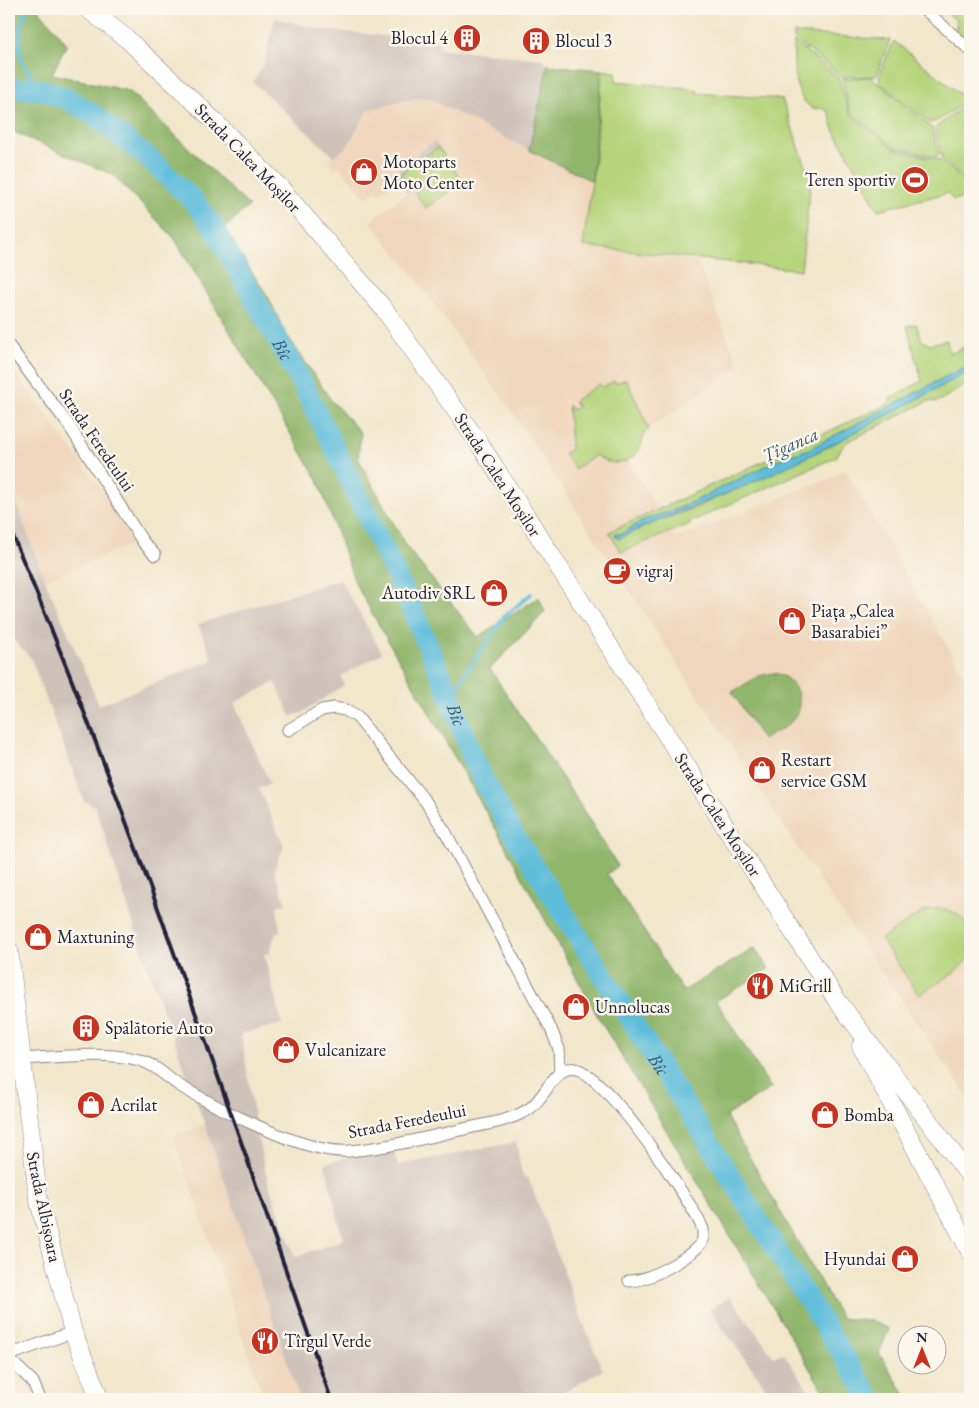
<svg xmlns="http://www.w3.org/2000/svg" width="979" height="1408" font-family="'EB Garamond',serif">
<rect width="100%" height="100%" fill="#fbf7ec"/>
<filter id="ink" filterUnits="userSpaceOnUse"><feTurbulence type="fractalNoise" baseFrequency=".02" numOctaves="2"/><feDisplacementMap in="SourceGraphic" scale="10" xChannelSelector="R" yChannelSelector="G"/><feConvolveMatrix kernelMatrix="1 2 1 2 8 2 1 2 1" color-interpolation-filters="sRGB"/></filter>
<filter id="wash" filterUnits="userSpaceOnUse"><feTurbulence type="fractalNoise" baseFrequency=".0096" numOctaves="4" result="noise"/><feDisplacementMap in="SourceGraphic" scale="20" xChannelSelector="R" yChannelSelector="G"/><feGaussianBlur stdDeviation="1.12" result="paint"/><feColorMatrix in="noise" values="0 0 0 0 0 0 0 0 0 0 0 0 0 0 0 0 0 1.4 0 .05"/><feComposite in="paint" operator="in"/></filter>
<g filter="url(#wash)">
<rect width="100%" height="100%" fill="#f2e6cb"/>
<g fill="#f0d6bc" fill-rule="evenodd">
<path d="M415,98H428L592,181L583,246L697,260L739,366L649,429L632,388L614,381L574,401L578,407L572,410L568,407L571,449L596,455L601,460L618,464L628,461L675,539L833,477L845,469L970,686V1101L801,853L517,419L413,275L370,221L412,189L463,182L435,141L400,165L396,174V179L380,193L376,190L366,198L339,166L335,168L331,165L330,158L346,148L368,110ZM791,681L797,691L798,710L788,725L772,734Z"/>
<polygon points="9,364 101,489 132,544 45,580 9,484"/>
<polygon points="205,1125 300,1399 264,1399 173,1136"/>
</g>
<g fill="#cec2b9">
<polygon points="275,18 324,30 439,41 438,48 542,59 548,65 529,150 428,98 415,98 368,110 346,148 333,156 253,82 264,64"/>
<polygon points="435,141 463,182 426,208 413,189 407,193 396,179 396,174 400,165"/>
<polygon points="9,484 45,580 99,705 213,660 198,624 340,579 382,653 341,676 344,685 302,713 291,716 275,682 234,703 270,784 259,788 284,846 274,869 286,904 277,906 280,933 276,933 270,949 270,953 264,954 282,1024 241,1034 257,1135 269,1185 295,1257 343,1240 325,1164 343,1158 393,1150 398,1165 516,1142 522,1173 525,1178 528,1177 587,1333 603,1370 552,1399 300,1399 205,1125 146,963 95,806 84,801 31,658 9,635 13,612 9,603"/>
<polygon points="730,1297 774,1357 783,1353 815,1399 774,1399 709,1309"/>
</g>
<g fill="#b5d47b" stroke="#6c7b5b">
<polygon points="942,9 970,9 970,38 965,39 955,31 957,21"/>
<polygon points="794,33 890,40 876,76 842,77 794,38"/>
<path d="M794,41L838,77L850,114L894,149L940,160L970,186V197L953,200L948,193L878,210L834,130L829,112L822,108L813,109C791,95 794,62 794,41Z"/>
<polygon points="894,41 965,98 970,92 970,99 937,121 930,123 880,83 879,75"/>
<polygon points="602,70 616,72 616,81 697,89 697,93 782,99 811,181 801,270 583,246 596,151"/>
<polygon points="871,77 932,128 939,155 936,157 894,147 853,114 850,111 842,79"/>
<polygon points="970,101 969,104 970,184 942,159 935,128"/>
<polygon points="438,147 463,182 426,208 401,173"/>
<polygon points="916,324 922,341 930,344 947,340 950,354 970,344 970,364 807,450 784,457 678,509 646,519 621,534 615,534 618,539 641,528 699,506 826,448 970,371 970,383 937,402 928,401 845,443 836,457 690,522 690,524 621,552 609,532 888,404 891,398 922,381 907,326"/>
<path d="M626,379L649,429C642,434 644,440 640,447C631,465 611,468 596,455L575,469L564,453L571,449L568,405L572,410L578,407L574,401L599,384L603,387L614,381L617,383Z"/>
<path d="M939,908C961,912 970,922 970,945C970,951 969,958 964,963C953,976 933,985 919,995L881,939L924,911Z"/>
</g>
<g fill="#90b66b" stroke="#596c53">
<polygon points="9,9 38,9 67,44 52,74 129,91 249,206 224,229 269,298 283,329 331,400 361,433 358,458 406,546 478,637 539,597 545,612 490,669 577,800 618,866 607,874 683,991 755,948 769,969 716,1001 771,1088 726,1116 841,1318 871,1321 889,1329 879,1353 908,1399 828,1399 598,1017 498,833 356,585 318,480 174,238 113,175 9,130"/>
<polygon points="548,65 602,70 592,181 529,150"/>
<path d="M774,673C795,677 808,702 792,721C785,729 772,733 763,740L732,692L759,676Z"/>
</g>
<path fill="#5cbcda" stroke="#3f6f8a" d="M970,364V371C902,407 835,445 765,477C716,500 665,515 618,539L615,534H621L646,519L678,509L784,457L807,450Z"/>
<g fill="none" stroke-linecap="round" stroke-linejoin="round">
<g stroke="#5cbcda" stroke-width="4">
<path d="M26,10C14,44 17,64 43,90"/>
<polyline points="450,696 504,617 531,594"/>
</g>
<path stroke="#5cbcda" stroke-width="21" id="s1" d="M9,88L43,90L68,99L94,115L152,161L193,200L213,226L300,379L330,439L410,604L450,696L475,764L511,830L871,1399"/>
</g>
</g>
<g filter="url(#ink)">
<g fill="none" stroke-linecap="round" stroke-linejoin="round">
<defs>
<g id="minor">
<polyline points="924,9 970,50"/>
<polyline points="9,346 68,424 143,542 155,555"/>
<polyline points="288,730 322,710 334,708 345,710 357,717 426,802 446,833 551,1029 559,1049 560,1073"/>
<path d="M22,1059C56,1057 108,1051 139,1060C156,1065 166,1077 180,1086C217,1108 307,1155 349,1151C386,1148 424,1138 460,1130C484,1124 509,1122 529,1109C546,1098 554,1064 576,1069C607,1076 689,1198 703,1229V1240C693,1257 648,1281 629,1281"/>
<polyline points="9,1355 73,1332"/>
<polyline points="9,1359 33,1382 40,1399"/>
</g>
<g id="primary">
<polyline points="88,9 127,39 201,108 283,191 384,309 481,446 836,999 970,1176"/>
<polyline points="9,950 38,1197 73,1332 100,1399"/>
<polyline points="861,1046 970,1251"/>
</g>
</defs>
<use href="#minor" stroke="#8a8483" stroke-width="13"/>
<use href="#primary" stroke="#8a8483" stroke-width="19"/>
<use href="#minor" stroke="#fff" stroke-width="11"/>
<use href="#primary" stroke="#fff" stroke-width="18"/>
<path stroke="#22223b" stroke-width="4" d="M9,527C130,812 228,1107 331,1399"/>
</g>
</g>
<defs>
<symbol id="building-disc" viewBox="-11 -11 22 22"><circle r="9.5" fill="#c8321e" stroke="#fbf7ec"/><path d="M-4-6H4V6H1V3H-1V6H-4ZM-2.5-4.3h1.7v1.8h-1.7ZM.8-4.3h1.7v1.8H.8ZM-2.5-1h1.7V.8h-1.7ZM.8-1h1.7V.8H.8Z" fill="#fff"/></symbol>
<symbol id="shop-disc" viewBox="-11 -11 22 22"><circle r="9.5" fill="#c8321e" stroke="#fbf7ec"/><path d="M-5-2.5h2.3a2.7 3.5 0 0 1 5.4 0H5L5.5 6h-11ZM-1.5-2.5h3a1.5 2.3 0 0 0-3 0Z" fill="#fff"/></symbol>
<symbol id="stadium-disc" viewBox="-11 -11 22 22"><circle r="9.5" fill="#c8321e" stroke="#fbf7ec"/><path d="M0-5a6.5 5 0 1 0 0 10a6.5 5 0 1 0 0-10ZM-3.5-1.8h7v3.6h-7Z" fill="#fff"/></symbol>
<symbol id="cafe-disc" viewBox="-11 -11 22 22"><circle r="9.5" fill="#c8321e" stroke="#fbf7ec"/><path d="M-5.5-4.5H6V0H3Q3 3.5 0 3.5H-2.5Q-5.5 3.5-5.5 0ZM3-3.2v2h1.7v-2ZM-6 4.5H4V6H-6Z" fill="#fff"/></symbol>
<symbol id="restaurant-disc" viewBox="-11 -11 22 22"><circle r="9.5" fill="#c8321e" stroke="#fbf7ec"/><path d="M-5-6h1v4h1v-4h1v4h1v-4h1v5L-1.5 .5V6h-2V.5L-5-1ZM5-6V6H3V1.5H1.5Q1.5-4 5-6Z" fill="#fff"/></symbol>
</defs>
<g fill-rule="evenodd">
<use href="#building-disc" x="451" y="22" width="32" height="32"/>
<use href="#building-disc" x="520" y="25" width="32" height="32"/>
<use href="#shop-disc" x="348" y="156" width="32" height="32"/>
<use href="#stadium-disc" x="899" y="164" width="32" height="32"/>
<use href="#cafe-disc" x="601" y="555" width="32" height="32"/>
<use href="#shop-disc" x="478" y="577" width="32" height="32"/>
<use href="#shop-disc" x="776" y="605" width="32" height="32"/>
<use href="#shop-disc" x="746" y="754" width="32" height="32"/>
<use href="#shop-disc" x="22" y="921" width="32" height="32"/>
<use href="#restaurant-disc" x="744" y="970" width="32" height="32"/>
<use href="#shop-disc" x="560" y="991" width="32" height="32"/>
<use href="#building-disc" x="70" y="1012" width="32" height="32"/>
<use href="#shop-disc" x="270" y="1034" width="32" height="32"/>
<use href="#shop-disc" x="75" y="1089" width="32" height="32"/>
<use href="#shop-disc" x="809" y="1099" width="32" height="32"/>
<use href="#shop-disc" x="889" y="1243" width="32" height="32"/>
<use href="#restaurant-disc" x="249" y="1325" width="32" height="32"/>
</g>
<g text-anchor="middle" stroke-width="5" stroke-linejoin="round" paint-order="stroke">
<g font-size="18" fill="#22223b" stroke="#fbf7ec" text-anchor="start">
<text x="448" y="44" text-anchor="end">Blocul 4</text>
<text x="555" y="47">Blocul 3</text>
<text x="383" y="168">Motoparts<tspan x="383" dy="21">Moto Center</tspan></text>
<text x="896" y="186" text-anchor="end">Teren sportiv</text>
<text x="636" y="577">vigraj</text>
<text x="475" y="599" text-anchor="end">Autodiv SRL</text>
<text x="811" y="617">Piața „Calea<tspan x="811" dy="21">Basarabiei”</tspan></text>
<text x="781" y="766">Restart<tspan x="781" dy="21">service GSM</tspan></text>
<text x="57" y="943">Maxtuning</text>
<text x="779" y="992">MiGrill</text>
<text x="595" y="1013">Unnolucas</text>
<text x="105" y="1034">Spălătorie Auto</text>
<text x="305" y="1056">Vulcanizare</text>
<text x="110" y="1111">Acrilat</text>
<text x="844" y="1121">Bomba</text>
<text x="886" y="1265" text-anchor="end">Hyundai</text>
<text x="284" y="1347">Tîrgul Verde</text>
</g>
<g font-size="18" fill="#22223b" stroke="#fbf7ec">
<text transform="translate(248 158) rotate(46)" y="6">Strada Calea Moșilor</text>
<text transform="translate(97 440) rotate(56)" y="6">Strada Feredeului</text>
<text transform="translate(498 475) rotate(57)" y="6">Strada Calea Moșilor</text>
<text transform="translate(718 815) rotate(57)" y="6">Strada Calea Moșilor</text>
<text transform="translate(407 1121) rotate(-11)" y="6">Strada Feredeului</text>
<text transform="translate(44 1207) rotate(78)" y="6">Strada Albișoara</text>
</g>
<g font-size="19" font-style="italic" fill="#365873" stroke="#fbf7ec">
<text dy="7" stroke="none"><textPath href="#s1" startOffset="396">Bîc</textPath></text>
<text transform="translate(790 444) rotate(-24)" y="7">Țîganca</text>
<text dy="7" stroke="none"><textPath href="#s1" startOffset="801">Bîc</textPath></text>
<text dy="7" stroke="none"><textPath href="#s1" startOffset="1206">Bîc</textPath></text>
</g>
</g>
<rect width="979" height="1408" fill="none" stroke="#fbf7ec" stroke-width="30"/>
<g transform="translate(922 1350)"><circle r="24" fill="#fbf7ec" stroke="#a4a2a5"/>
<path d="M0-4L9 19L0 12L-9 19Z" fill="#c8321e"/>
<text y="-8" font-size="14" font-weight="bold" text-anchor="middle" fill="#22223b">N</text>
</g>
</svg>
